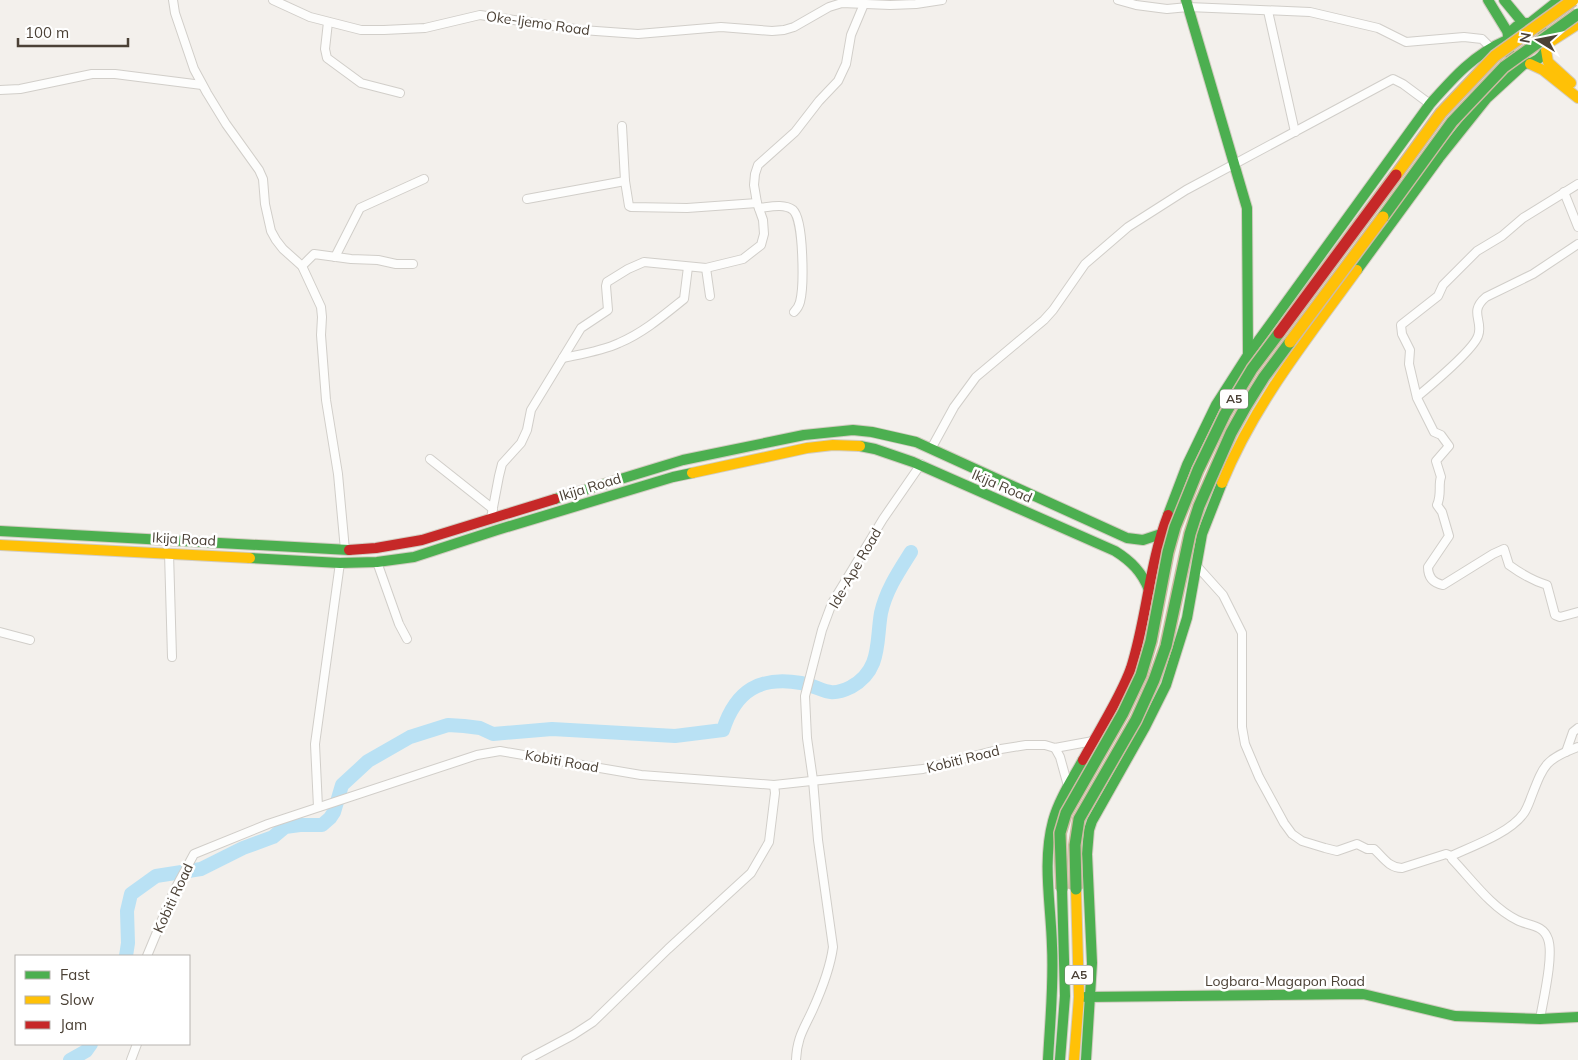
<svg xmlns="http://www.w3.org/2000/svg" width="1578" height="1060" font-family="Mulish,sans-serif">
<rect width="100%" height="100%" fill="#f3f0ec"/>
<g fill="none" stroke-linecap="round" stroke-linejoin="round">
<g stroke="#b9e1f4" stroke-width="14">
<path d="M126,956L128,943L127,911L131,894L156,876L201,869L243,848L273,837L285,827L300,825H322L330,818L334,812L342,785L368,761L410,737L448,725L464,726L480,728L493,734L552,729L675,736L723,730C736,690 760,676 801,683C823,687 827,699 851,687C882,670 876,641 881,613C886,590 899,571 911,552"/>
<polyline points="70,1060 86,1051 91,1044"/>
</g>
<defs>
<g id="street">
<polyline points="173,0 175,13 194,69 207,93 226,124 259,170 263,179 265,204 271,231 276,240 283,249 302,266 321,307 322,317 321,335 326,400 338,474 345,550"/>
<polyline points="273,0 310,17 361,30 384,30 425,28 480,15 582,30 638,34 721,27 772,31 784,30 794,27 829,7 842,3 890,5 916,4 942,0"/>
<polyline points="1118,0 1136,5 1167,9 1188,7 1310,12 1378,28 1406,42 1464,37 1482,39 1489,46"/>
<polyline points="1268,11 1295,132"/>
<polyline points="328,22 325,49 327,58 361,83 400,93"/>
<polyline points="0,90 20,89 92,74 115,74 202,85"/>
<polyline points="622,126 625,181 629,206 631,207 687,208 757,203"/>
<path d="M1578,184L1523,218L1502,236L1477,251L1443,285L1438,296L1401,325L1402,334L1410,350L1409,364L1417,398L1434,432L1441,435L1449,446L1436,461L1441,477C1438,485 1442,494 1437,505L1442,512L1449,536L1428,567C1428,577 1433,583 1443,585L1493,554L1504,549L1509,565C1520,573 1534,581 1547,585L1555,615L1560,617L1578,612"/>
<polyline points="1564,192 1578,227"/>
<polyline points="527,199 625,181"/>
<path d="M759,208C769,207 784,203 793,210C804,220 804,287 800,302C799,306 797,309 794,312"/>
<polyline points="335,257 360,208 424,179"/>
<polyline points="302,266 314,254 351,259 378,260 396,264 413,264"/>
<polyline points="706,268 710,296"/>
<path d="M563,358C582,354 602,351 619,343C643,333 664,315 684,299L688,267"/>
<path d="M1418,396C1430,386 1473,350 1478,336C1484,321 1468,312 1486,297L1533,274L1578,244"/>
<polyline points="931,449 954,407 976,377 1044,320 1053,310 1085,264 1128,227 1186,190 1393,79 1403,84 1430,104"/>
<polyline points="430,459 493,509"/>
<polyline points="491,518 499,476 502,464 521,443 527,430 531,410 581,328 608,310 606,286 607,282 628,269 644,262 706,268 743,259 761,245 764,234 763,220 757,203 754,185 755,174 758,165 795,132 819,101 838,81 846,64 851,35 864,4"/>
<polyline points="169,553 172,657"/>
<polyline points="377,562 399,624 407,639"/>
<path d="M1196,565L1223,595L1242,633V727L1245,744L1259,777L1284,823L1292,834L1302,841L1325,848L1337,851L1357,844L1367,849H1374C1383,857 1389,868 1402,868L1446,854L1451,856C1473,846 1510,833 1524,813C1528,807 1530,800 1532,795C1544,764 1546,759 1578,747"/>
<polyline points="0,632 30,640"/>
<polyline points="1055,748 1060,757 1068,786"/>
<polyline points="1566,752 1573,732 1578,728"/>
<polyline points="318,807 315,744 340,563"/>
<path d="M1451,856L1452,859C1472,880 1491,907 1517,920C1528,926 1543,924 1548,939C1554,955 1543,1001 1540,1019"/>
<polyline points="147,956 174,891 194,854 268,824 477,755 500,751 641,775 774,785 923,769 1001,749 1026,745 1045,745 1055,748 1093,741"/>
<polyline points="131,1060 137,1044"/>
<polyline points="526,1060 573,1035 593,1022 668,949 751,873 769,842 775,793 774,785"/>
<path d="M796,1060C797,1037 804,1029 813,1009C822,989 830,969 833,947L818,840L813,780L807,738L805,696L822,630L832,603L883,519L921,464"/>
</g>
<g id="fast">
<polyline points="1186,0 1247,208 1248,355"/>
<path d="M1488,0L1507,31C1510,38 1505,46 1509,53C1524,79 1560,51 1542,31C1538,27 1533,24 1528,23C1519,23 1513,28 1509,35"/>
<polyline points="1504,0 1523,23"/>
<polyline points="1530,23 1559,0"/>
<polyline points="1357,270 1439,158 1487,98 1524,64"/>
<path d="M860,446L875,449L913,462L1115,551C1131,561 1142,572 1149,590"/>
<polyline points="555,499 683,460 804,435 853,430 872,432 916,442 1127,538 1143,540 1161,534"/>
<path d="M1168,515L1187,465L1216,405L1248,355L1430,104C1453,78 1474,54 1507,40"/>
<polyline points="0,531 349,550"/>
<polyline points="250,558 340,563 377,562 414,557 497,530 673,477 692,473"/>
<polyline points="1085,997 1363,994 1455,1016 1540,1019 1578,1017"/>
<path d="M1048,1060C1050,1022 1054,984 1052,946C1051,905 1042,862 1053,821C1059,799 1072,780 1083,760"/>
<polyline points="1060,1060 1065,996 1062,889"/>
<polyline points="1086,1060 1092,963 1087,854 1089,830 1092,821 1145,727 1166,685 1187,618 1202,534 1222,483"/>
</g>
<g id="slow">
<polyline points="1547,44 1578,24"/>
<polyline points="1546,50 1548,62 1571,83"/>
<polyline points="1530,64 1543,70 1578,98"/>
<polyline points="692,473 807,448 833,445 860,446"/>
<path d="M1222,483C1255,403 1307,339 1357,270"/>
<polyline points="0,545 250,558"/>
<polyline points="1074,1060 1079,997 1076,889"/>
</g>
<g id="jam">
<polyline points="349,550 376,548 422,540 555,499"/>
<path d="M1083,760C1098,732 1121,697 1131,668C1147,618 1149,564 1168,515"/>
</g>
</defs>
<use href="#street" stroke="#d1cec9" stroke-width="10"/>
<use href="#fast" stroke="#d3cdc2" stroke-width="12"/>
<use href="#slow" stroke="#d3cdc2" stroke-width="12"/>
<use href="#jam" stroke="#d3cdc2" stroke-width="12"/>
<use href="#street" stroke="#fdfdfc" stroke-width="8"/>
<use href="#fast" stroke="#4caf50" stroke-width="10"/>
<use href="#slow" stroke="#ffc107" stroke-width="10"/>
<use href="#jam" stroke="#c62828" stroke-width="10"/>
<defs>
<g id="fast-bridge">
<polyline points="1383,217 1452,122 1504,67 1578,14"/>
<polyline points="1062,889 1060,833 1066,813 1123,713 1141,675 1151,641 1168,552 1175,527 1198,470 1225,414 1252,369 1279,333"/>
<polyline points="1076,889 1075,845 1079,819 1136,720 1154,680 1166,646 1190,534 1199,506 1231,433 1246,406 1264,377 1290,342"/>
</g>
<g id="slow-bridge">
<polyline points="1396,175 1441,113 1495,56 1573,0"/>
<polyline points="1290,342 1383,217"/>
</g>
<polyline id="jam-bridge" points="1279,333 1396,175"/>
</defs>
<use href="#fast-bridge" stroke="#cebba4" stroke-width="14" stroke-linecap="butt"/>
<use href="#slow-bridge" stroke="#cebba4" stroke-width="14" stroke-linecap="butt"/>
<use href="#jam-bridge" stroke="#cebba4" stroke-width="14" stroke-linecap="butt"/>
<use href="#fast-bridge" stroke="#4caf50" stroke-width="11"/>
<use href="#slow-bridge" stroke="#ffc107" stroke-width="11"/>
<use href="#jam-bridge" stroke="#c62828" stroke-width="11"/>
</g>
<g text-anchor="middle" stroke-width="5" stroke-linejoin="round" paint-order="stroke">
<g fill="#fff" stroke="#817a72" stroke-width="1">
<rect x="1220" y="389.5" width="28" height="19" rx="4"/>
<rect x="1065" y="965.5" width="28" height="19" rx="4"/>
</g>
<g font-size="12" font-weight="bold" fill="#4b4136">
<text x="1234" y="403">A5</text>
<text x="1079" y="979">A5</text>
</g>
<g font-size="14" fill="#4b4136" stroke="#fff">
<text transform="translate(538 23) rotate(8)" y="5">Oke-Ijemo Road</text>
<text transform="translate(1002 486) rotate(23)" y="5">Ikija Road</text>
<text transform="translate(590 487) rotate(-17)" y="5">Ikija Road</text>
<text transform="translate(184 539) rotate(3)" y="5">Ikija Road</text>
<text transform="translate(855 568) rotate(-60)" y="5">Ide-Ape Road</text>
<text transform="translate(963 759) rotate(-14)" y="5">Kobiti Road</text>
<text transform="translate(562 761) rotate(10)" y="5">Kobiti Road</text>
<text transform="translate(173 898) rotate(-65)" y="5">Kobiti Road</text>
<text x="1285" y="986">Logbara-Magapon Road</text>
</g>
</g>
<rect x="15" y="955" width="175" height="90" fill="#ffffff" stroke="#b7b3af"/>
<rect x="25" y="971" width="25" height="8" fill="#4caf50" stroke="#b7b3af"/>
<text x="60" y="980" font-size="15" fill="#4b4136">Fast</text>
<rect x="25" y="996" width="25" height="8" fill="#ffc107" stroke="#b7b3af"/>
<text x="60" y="1005" font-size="15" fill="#4b4136">Slow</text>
<rect x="25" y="1021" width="25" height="8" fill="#c62828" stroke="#b7b3af"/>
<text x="60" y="1030" font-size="15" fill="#4b4136">Jam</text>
<g transform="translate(1538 40) rotate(280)" stroke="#ffffff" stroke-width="4" paint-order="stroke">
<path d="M0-4L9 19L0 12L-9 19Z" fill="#4b4136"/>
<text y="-8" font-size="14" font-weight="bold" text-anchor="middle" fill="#4b4136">N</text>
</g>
<path d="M18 38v8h110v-8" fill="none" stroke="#4b4136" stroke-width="2.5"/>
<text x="25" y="38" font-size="15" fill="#4b4136" stroke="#ffffff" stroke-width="4" paint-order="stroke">100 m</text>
</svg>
